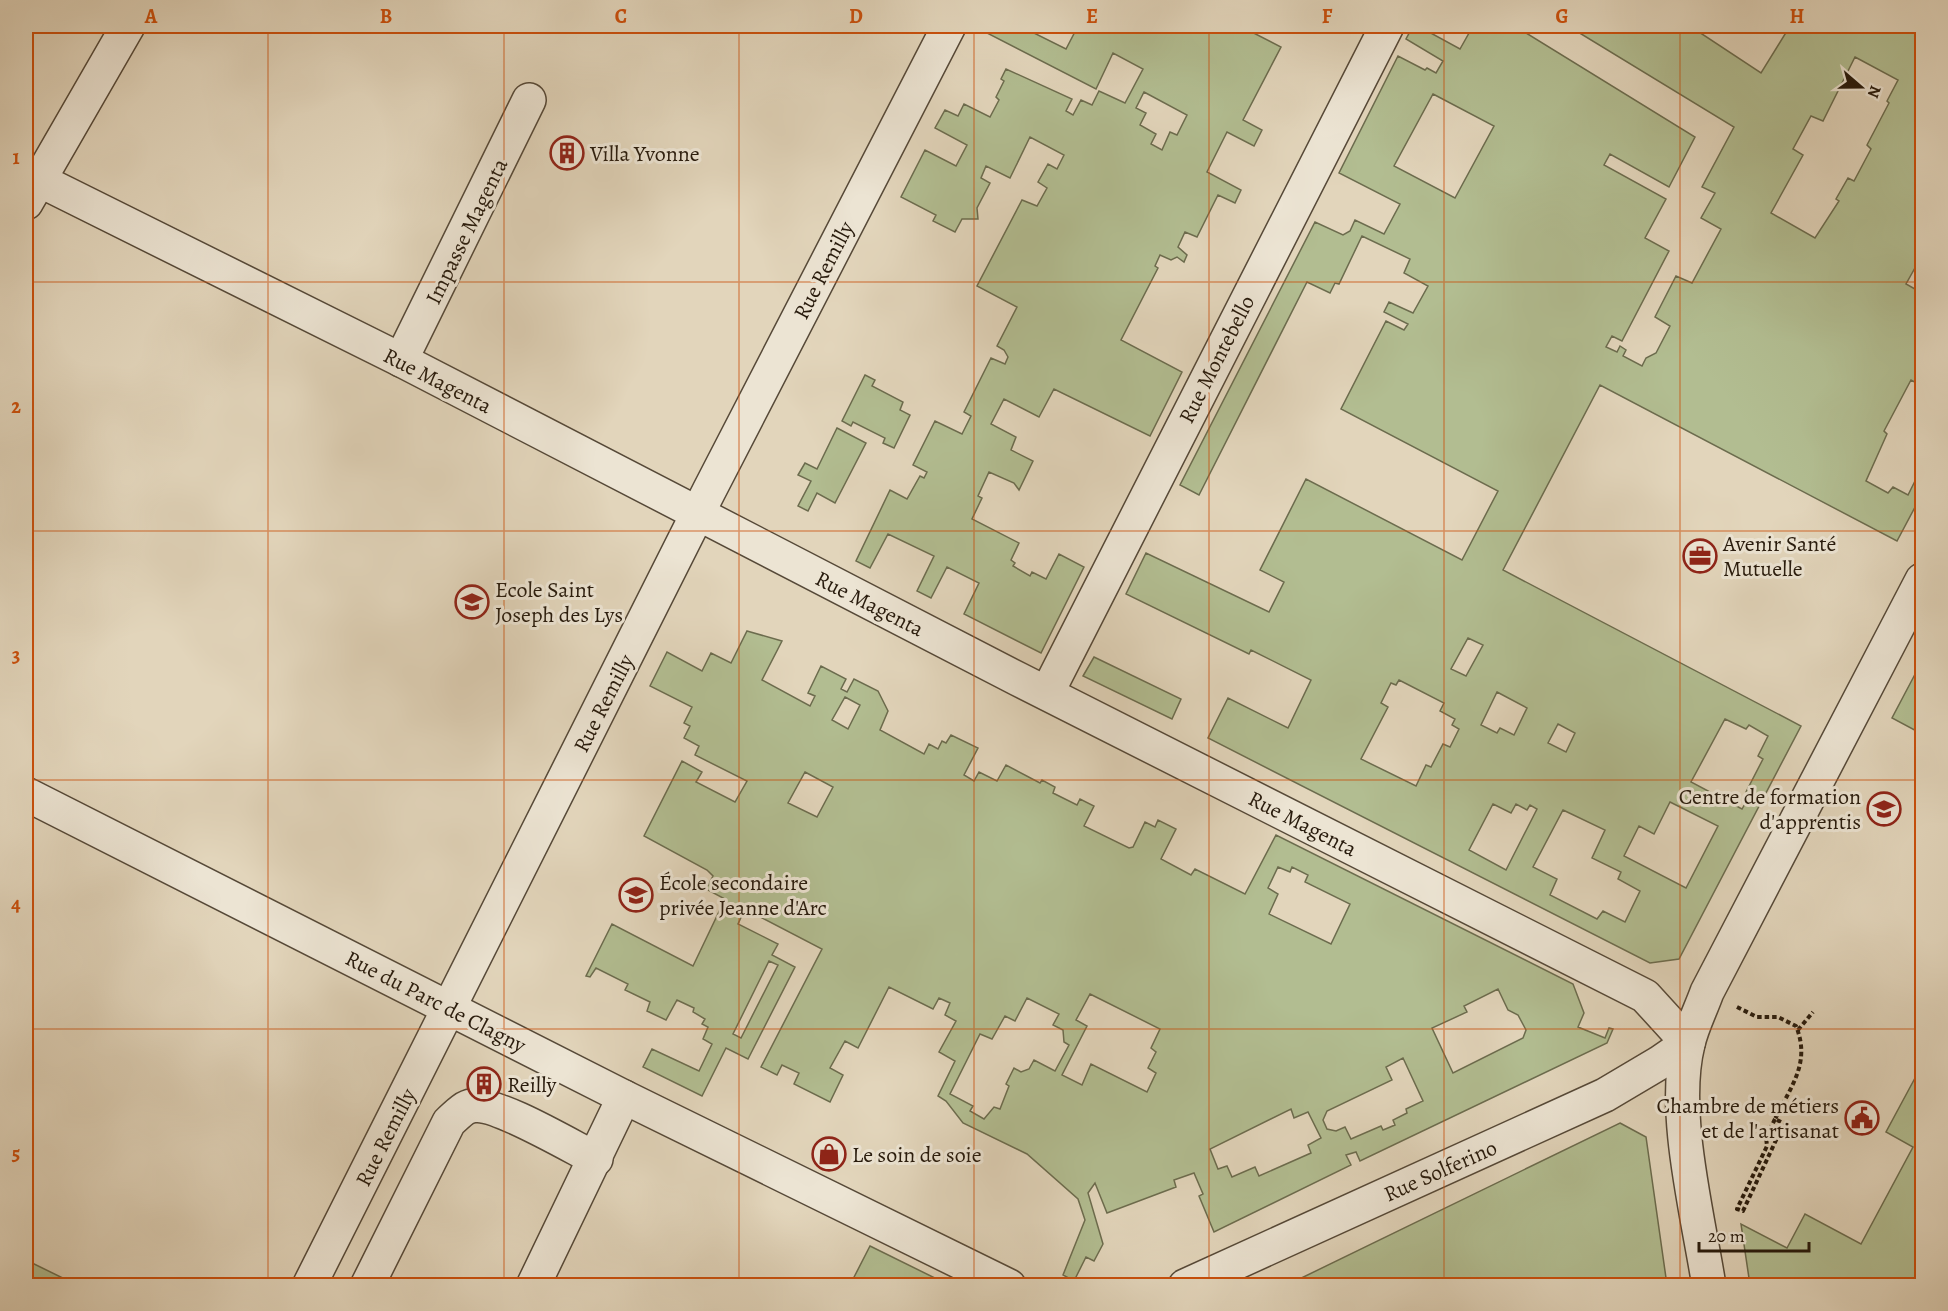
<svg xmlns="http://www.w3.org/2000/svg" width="1948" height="1311" font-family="Alegreya,serif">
<rect width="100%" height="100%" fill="#e2d5bb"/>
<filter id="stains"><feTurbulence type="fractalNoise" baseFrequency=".00333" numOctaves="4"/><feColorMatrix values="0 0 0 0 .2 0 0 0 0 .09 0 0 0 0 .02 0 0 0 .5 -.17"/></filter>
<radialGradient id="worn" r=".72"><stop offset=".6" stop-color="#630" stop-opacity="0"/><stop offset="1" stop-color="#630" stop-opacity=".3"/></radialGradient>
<g fill="#b2bd91" stroke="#6c6c4e" stroke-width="1.5" fill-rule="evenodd">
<path d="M988,26H1020L1066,49L1078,26H1240L1281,47L1243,120L1262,130L1254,146L1227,132L1207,172L1241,190L1235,203L1218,195L1197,237L1185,232L1178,247L1187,255L1184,262L1177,257L1171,260L1160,255L1155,266L1158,268L1121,340L1182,372L1150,436L1054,389L1039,417L1004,399L991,424L1016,437L1011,450L1033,461L1019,490L1014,483L989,472L978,496L982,498L972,519L1019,543L1011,560L1015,563L1013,566L1030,576L1032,572L1046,579L1059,554L1084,567L1041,653L964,614L979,583L947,567L931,598L917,591L934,556L888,534L870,568L856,561L890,490L907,499L920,476L924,478L927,472L913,465L935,421L962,434L971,416L964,412L991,358L1005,364L1008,357L1004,350L997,346L1017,307L977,286L1022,200L1037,206L1047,188L1038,182L1048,164L1057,169L1064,155L1030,137L1010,178L986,166L981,178L990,183L977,208L978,219H962L955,232L933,221L936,215L901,197L925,150L956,166L967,145L935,128L945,110L958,116L964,104L990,117L999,100L996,97L1004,81L1001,79L1006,69L1072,99L1066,111L1073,115L1081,100L1092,105L1099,91L1125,103L1143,69L1113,53L1096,89L985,32ZM1144,92L1187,115L1177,135L1170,132L1162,150L1151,144L1156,134L1140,125L1146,113L1136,108Z"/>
<path d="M1413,26H1418L1460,49L1473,26H1514L1524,31L1530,26L1526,33L1695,137L1669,187L1610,154L1604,165L1666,199L1645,238L1669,251L1622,341L1612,336L1606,347L1617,352L1620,346L1626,350L1623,356L1642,366L1646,358L1656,353L1670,326L1655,317L1676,276L1692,283L1721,229L1701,218L1715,193L1702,187L1734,127L1568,26H1690L1761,73L1790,26H1917L1922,29V260L1920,259L1906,284L1922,293V386L1911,380L1884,431L1887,434L1866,481L1888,493L1893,487L1908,495L1917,477L1922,480V494L1897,541L1600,385L1503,570L1801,726L1679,959L1650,963L1208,738L1228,698L1288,728L1311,680L1251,650L1249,654L1126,594L1146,553L1269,612L1284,582L1260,570L1306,479L1462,560L1498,491L1341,409L1386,321L1404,330L1408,324L1384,312L1389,302L1413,313L1428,286L1404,273L1410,259L1362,236L1339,284L1335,283L1330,293L1307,282L1199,495L1180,485L1315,222L1343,235L1350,231L1355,220L1384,234L1400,204L1339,173L1398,56L1425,70L1427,68L1436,73L1443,61L1406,39ZM1855,57L1898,80L1887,101L1889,103L1867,145L1871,149L1854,181L1848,178L1836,199L1839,201L1815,238L1771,213L1803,155L1793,149L1811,116L1823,121ZM1433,94L1494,126L1455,198L1394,166ZM1468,638L1483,645L1466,676L1451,669ZM1399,680L1444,703L1440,711L1455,719L1452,725L1459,729L1450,747L1443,744L1431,767L1426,765L1416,786L1361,759L1388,707L1381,703L1391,683L1396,685ZM1497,692L1527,708L1514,735L1500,728L1497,733L1481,725ZM1725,719L1746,729L1749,725L1768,736L1758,756L1763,759L1746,792L1750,795L1742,809L1691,782ZM1558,724L1575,733L1566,752L1548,743ZM1670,802L1718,826L1686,888L1624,856L1639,826L1654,834ZM1493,804L1511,813L1516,804L1527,810L1530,805L1537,809L1506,870L1469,850ZM1563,810L1605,830L1592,858L1621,872L1618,879L1640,891L1625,922L1603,911L1597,919L1550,895L1557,879L1533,867Z"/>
<polygon points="865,375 875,380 872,386 903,402 900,410 910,415 894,448 883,443 885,438 853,422 851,426 842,421"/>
<polygon points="837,428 866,443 835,503 817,493 808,511 798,506 811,481 798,475 805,463 817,469"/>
<path d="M747,631L782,641L762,680L810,706L815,696L808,693L821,666L846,679L841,689L847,692L854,679L878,691L888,711L880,730L924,754L929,744L938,749L942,741L946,743L951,735L978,748L964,775L974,781L979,772L997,781L1006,765L1040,783L1042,780L1055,787L1053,793L1077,805L1080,799L1094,806L1084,826L1129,848L1133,847L1145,822L1155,827L1158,820L1176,829L1161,859L1191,875L1195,869L1245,894L1276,835L1573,984L1584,1013L1578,1027L1605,1038L1609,1028L1613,1029L1607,1043L1360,1161L1356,1152L1346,1155L1351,1165L1214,1232L1199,1196L1203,1194L1194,1173L1174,1180L1176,1187L1107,1213L1095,1183L1088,1193L1103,1244L1094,1261L1086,1257L1074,1281L1063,1275L1085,1220L1078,1199L1027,1154L963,1123L946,1101L938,1096L955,1061L939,1052L956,1021L945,1015L950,1003L939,998L933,1009L889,987L858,1048L845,1041L830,1068L843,1075L830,1102L794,1084L799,1073L782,1065L777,1075L761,1067L822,949L745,909L738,924L778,944L772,955L795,967L748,1059L726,1048L702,1096L643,1067L652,1049L699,1071L712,1044L703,1039L708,1027L702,1024L705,1019L693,1012L694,1008L677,1000L666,1020L647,1011L650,1002L625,990L628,984L596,968L590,977L586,976L612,924L693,966L725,899L706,889L713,876L707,870L644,836L682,761L702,772L696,782L735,802L747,781L695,755L699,746L684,738L690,726L684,723L692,707L650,686L667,652L702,671L711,653L731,663ZM845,697L860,705L848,729L832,720ZM805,772L833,787L817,817L788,803ZM1278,867L1290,872L1292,867L1308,875L1305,882L1350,904L1331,944L1269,914L1278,894L1268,888ZM769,961L778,965L741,1038L733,1034ZM1498,989L1508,1010L1518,1015L1526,1030L1523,1038L1453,1073L1432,1028L1467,1012L1464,1006ZM1090,994L1160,1029L1151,1048L1156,1052L1148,1068L1156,1073L1147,1092L1091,1064L1082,1085L1062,1075L1087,1026L1076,1020ZM1027,998L1059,1014L1053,1025L1063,1030L1064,1042L1069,1045L1055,1071L1034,1060L1029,1069L1021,1072L1014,1068L1006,1084L1009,1086L1000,1109L994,1107L984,1119L970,1111L973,1106L950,1094L980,1034L992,1039L1005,1016L1015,1021ZM1403,1058L1423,1101L1406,1109L1407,1113L1393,1120L1395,1125L1383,1130L1381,1126L1351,1139L1345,1127L1336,1131L1327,1129L1323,1120L1327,1111L1392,1080L1386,1067ZM1291,1109L1294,1118L1308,1112L1321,1138L1308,1145L1311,1153L1259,1176L1255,1167L1232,1177L1227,1166L1218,1169L1210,1149Z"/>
<polygon points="1094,657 1181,699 1172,719 1083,676"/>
<polygon points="1922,661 1922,734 1892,718"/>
<polygon points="1922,1065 1922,1285 1750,1285 1741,1224 1787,1248 1805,1214 1861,1244 1913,1147 1886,1132"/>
<polygon points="1620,1123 1646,1137 1667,1285 1287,1285"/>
<polygon points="870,1246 949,1285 850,1285"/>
<polygon points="26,1260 77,1285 26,1285"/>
</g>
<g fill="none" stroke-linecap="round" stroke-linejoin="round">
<defs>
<g id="minor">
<polyline points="39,180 401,360 1018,679 1645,996 1688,1043"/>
<polyline points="26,203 128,26"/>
<polyline points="401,360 529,100"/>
<polyline points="1047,693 1387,26"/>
<polyline points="26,794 624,1097 1009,1286"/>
<polyline points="309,1286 709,491 949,26"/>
<path d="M367,1286L449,1122C455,1117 463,1107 472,1106C495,1101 572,1147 596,1159"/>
<polyline points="533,1286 624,1097"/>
<polyline points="1185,1286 1605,1095 1659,1063 1688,1043"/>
<path d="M1709,1286C1698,1215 1671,1112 1688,1044C1692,1026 1701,1009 1707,992L1922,580"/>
</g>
</defs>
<use href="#minor" stroke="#564938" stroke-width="36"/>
<g stroke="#271a0c" stroke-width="4" stroke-dasharray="4.5 3" stroke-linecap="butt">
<path d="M1737,1007L1757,1017H1778L1796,1026C1811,1063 1791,1086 1775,1119L1787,1125"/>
<polyline points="1798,1030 1813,1012"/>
<polyline points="1775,1119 1766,1137 1767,1146 1737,1209 1743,1211 1784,1123"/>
<polyline points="881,1286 883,1282 891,1286"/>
</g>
<use href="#minor" stroke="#ece4d3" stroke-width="33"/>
</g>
<path fill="none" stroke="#cb500c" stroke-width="1.5" stroke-opacity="0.55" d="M268,26V1286M504,26V1286M739,26V1286M974,26V1286M1209,26V1286M1444,26V1286M1680,26V1286M26,282H1922M26,531H1922M26,780H1922M26,1029H1922"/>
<defs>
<symbol id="building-ring" viewBox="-11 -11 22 22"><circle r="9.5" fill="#ece4d3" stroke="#8f2418" stroke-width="1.5"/><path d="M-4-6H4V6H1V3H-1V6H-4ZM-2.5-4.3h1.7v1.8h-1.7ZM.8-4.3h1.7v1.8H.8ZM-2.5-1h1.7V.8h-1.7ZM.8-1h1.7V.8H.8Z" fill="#8f2418"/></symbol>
<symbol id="office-ring" viewBox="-11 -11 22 22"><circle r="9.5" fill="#ece4d3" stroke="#8f2418" stroke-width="1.5"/><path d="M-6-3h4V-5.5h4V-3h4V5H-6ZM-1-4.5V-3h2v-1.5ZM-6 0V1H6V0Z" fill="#8f2418"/></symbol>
<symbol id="school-ring" viewBox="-11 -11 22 22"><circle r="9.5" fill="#ece4d3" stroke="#8f2418" stroke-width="1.5"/><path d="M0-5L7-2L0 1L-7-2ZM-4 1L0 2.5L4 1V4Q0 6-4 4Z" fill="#8f2418"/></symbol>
<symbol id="civic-ring" viewBox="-11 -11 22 22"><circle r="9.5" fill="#ece4d3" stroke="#8f2418" stroke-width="1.5"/><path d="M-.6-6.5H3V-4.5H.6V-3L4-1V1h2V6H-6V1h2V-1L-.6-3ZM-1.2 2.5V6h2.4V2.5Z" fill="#8f2418"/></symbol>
<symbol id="shop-ring" viewBox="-11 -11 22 22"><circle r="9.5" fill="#ece4d3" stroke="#8f2418" stroke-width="1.5"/><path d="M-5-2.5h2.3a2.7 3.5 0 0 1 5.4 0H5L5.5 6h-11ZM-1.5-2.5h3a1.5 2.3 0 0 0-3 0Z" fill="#8f2418"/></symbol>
</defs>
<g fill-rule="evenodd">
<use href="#building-ring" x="548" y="134" width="38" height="38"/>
<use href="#office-ring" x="1681" y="537" width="38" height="38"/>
<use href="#school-ring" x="453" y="583" width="38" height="38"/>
<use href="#school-ring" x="1865" y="790" width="38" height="38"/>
<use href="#school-ring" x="617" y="876" width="38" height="38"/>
<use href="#building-ring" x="465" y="1065" width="38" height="38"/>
<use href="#civic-ring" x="1843" y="1099" width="38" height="38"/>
<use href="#shop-ring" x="810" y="1135" width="38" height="38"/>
</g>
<g text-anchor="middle" stroke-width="6" stroke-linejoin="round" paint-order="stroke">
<g font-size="22" fill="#271a0c" stroke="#ece4d3" text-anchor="start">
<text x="590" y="161">Villa Yvonne</text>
<text x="1723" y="551">Avenir Santé<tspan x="1723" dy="25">Mutuelle</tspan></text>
<text x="495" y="597">Ecole Saint<tspan x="495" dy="25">Joseph des Lys</tspan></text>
<text x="1861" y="804" text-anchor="end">Centre de formation<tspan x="1861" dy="25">d'apprentis</tspan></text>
<text x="659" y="890">École secondaire<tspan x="659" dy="25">privée Jeanne d'Arc</tspan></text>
<text x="507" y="1092">Reilly</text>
<text x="1839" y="1113" text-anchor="end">Chambre de métiers<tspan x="1839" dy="25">et de l'artisanat</tspan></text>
<text x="852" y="1162">Le soin de soie</text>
</g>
<g font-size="22" fill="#271a0c" stroke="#ece4d3">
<text transform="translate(466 231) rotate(-64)" y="8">Impasse Magenta</text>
<text transform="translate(823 270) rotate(-63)" y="8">Rue Remilly</text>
<text transform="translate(1216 359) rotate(-63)" y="8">Rue Montebello</text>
<text transform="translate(438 380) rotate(27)" y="8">Rue Magenta</text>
<text transform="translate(870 603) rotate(27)" y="8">Rue Magenta</text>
<text transform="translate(603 703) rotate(-63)" y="8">Rue Remilly</text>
<text transform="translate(1303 823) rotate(27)" y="8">Rue Magenta</text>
<text transform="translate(436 1001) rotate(27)" y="8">Rue du Parc de Clagny</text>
<text transform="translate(385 1137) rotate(-63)" y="8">Rue Remilly</text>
<text transform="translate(1440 1170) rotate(-24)" y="8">Rue Solferino</text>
</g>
</g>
<rect width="1948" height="1311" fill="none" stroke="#e2d5bb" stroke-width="66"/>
<g transform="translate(1861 87) rotate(110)" stroke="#ece4d3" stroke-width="4.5" paint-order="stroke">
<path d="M0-4.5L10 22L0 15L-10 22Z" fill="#271a0c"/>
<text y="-9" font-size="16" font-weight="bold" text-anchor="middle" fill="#271a0c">N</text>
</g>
<path d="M1699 1242v9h110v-9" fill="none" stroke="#271a0c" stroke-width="3"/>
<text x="1708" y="1242" font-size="18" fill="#271a0c" stroke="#ece4d3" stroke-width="4.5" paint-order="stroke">20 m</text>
<rect x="33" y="33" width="1882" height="1245" fill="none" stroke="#cb500c" stroke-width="2"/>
<g font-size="20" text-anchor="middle" font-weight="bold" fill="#cb500c">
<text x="151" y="23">A</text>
<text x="386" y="23">B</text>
<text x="621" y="23">C</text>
<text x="856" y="23">D</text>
<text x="1092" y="23">E</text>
<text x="1327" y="23">F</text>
<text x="1562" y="23">G</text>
<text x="1797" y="23">H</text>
<text x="16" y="164">1</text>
<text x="16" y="413">2</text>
<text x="16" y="662">3</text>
<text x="16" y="911">4</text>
<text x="16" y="1160">5</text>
</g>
<rect width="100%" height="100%" filter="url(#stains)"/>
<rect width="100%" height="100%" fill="url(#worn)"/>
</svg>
